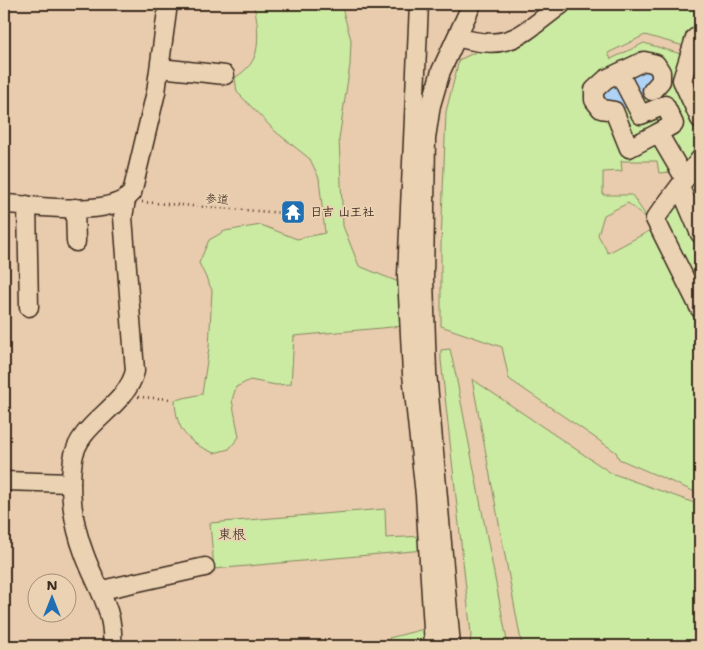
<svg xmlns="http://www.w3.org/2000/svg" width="704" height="650" font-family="'Shantell Sans','Klee One',sans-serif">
<rect width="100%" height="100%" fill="#e9cbad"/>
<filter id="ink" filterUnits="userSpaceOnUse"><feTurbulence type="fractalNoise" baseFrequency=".02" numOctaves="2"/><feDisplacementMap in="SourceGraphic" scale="10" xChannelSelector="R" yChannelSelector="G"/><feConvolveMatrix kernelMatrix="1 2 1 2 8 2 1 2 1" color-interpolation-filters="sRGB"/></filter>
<g filter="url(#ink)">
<g fill="#cbeaa2" stroke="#838a60">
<path d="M253,4H341L351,40L350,65L339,139L343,226L359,266L401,283L403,326L294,336L291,384L276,385L250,380L236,387L232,400L239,437L229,449L214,453C187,442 176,430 175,400L202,394L209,348L212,290L199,263L209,240L225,231L261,225L297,239L325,233L319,178L310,159L276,132L237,92L235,78C243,72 250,67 254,58C260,47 258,16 253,4Z"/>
<polygon points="576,4 700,4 700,26 692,29 684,46 645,35 608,53 611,59 644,43 681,54 673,79 700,132 700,147 682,171 659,173 657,161 621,161 622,171 603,172 603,195 632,195 648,219 628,203 604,215 598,235 608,253 653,229 700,323 700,494 619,459 616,452 509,379 502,347 441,326 441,245 446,112 459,60"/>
<polygon points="700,43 700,106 688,80"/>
<polygon points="700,171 700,182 693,192 700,198 700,214 687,187"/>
<polygon points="679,203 700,246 700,293 664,219"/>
<polygon points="450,349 455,371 508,646 470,646 471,634 441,360 441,350"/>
<polygon points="472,379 611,473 700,505 700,646 522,646"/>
<polygon points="385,509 386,538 424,536 424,550 214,569 210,523"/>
<polygon points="428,628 428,646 391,646 389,638"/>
</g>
<polygon fill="#aed3f7" stroke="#808fa0" points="652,64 654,93 618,111 612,108 597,90"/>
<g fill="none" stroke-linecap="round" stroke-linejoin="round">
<defs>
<g id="minor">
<polyline points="419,4 407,276 412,374 425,495 434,646"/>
<polyline points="700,35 695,38 682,80 700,119"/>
<path d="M457,37C511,53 521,34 562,4"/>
<polyline points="160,68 225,75"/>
<polyline points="619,73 641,115 665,105 674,124 658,133 685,179"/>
<polyline points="652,91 661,81 661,72 656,64 644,61 606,79 594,90 594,100 601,109 614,111 629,148 658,133"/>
<polyline points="700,159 655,219 700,309"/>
<polyline points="680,187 700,234"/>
<path d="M4,204C37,205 109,219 132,193L156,92L168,4"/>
<polyline points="27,205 29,307"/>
<polyline points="75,208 76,242"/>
<polyline points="4,481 71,483"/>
<polyline points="102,590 205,567"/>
<path d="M112,646C115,609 95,585 84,553C73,524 68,489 73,459C79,422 126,408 135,371L123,217L126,200"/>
<polyline points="451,646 427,372 424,279 426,138 431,105 441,71 472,4"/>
</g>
</defs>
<use href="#minor" stroke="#3b2a1e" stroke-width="21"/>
<g stroke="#3b2a1e" stroke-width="2.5" stroke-dasharray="1 4" stroke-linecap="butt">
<polyline points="142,202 283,213"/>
<polyline points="138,397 171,399"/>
</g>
<use href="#minor" stroke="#ead2b2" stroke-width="18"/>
</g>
</g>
<defs>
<symbol id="temple-square" viewBox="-11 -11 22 22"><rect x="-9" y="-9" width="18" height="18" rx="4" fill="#1f6fb2" stroke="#ead2b2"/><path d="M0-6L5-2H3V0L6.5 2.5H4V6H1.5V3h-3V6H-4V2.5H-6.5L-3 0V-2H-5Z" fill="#fff"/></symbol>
</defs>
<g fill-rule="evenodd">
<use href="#temple-square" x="279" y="198" width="28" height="28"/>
</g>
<g text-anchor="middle" stroke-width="4" stroke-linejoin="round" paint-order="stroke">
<g font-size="12" fill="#3b2a1e" stroke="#ead2b2">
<text transform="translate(217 199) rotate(4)" y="4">参道</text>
</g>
<g font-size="12" font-weight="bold" fill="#3b2a1e" stroke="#ead2b2" text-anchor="start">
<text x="310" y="216">日吉 山王社</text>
</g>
<g font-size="14" fill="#3b2a1e" stroke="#ead2b2">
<text x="232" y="539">東根</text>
</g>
</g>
<rect width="704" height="650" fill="none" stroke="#ead2b2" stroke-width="20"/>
<rect x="10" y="10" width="684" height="630" fill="none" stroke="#3b2a1e" stroke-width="2" filter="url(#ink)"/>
<g transform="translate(52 598)"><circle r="24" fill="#ead2b2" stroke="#a48f77"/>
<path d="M0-4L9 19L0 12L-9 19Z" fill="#1f6fb2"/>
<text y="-8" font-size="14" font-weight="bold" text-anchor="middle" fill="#3b2a1e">N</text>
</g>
</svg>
